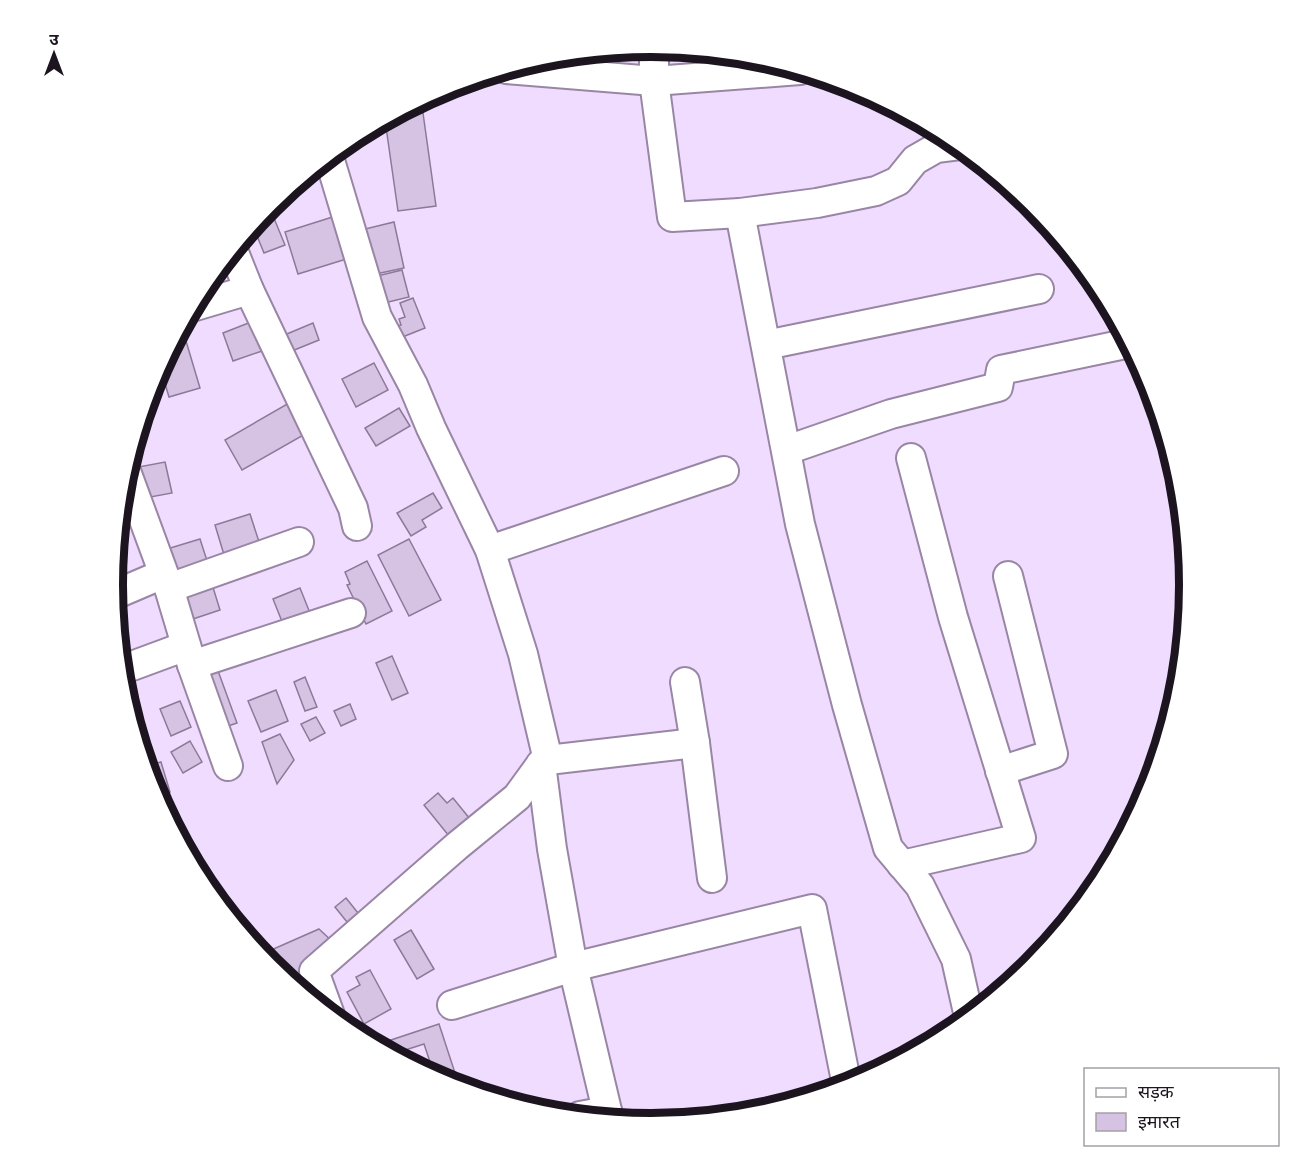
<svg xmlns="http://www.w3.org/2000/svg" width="1303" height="1170" font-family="'Nunito Sans','Noto Sans Devanagari',sans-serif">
<rect width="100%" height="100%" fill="#f0dcfe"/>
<g fill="#d6c2e3" stroke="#8c7997" stroke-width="1.5">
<polygon points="423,113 436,206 398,211 385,120 390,117"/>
<polygon points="269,206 285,245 264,253 253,226"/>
<polygon points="342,214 356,256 298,274 285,232"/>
<polygon points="394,222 404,268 371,275 361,230"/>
<polygon points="402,270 409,297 380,304 373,277"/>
<polygon points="413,298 425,328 395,340 391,328 401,325 399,319 405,317 400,303"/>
<polygon points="251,322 262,351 233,361 223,333"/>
<polygon points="313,323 319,340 282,355 275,339"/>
<polygon points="186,341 200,388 169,397 160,367 172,345"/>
<polygon points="374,363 388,390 356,407 342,379"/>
<polygon points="289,403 307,433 242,470 225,440"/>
<polygon points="399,408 410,426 376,446 365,428"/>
<polygon points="165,462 172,493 140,499 133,468"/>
<polygon points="433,493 442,508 422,520 426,527 411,536 397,513"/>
<polygon points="250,514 261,548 225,558 215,525"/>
<polygon points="200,539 210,570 176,580 167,549"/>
<polygon points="409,539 441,600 409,616 378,555"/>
<polygon points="117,549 125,577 113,580"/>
<polygon points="367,561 392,611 366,624 347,585 350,584 345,572"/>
<polygon points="211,581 220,610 187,621 178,592"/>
<polygon points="300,588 312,618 285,629 273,599"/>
<polygon points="392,656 408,693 392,700 376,663"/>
<polygon points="217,668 237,723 219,729 200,673"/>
<polygon points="305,677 317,707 305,711 294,682"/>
<polygon points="276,690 288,721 261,732 248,701"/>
<polygon points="180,701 191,727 171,736 160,709"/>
<polygon points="350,704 356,719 341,726 334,711"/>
<polygon points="316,717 325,733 310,741 301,724"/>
<polygon points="280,734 294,760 277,784 262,742"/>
<polygon points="190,741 202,762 183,773 171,752"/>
<polygon points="161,762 170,792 157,796 146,766"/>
<polygon points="438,793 447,803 453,798 470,819 449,836 424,805"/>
<polygon points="346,898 358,913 347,922 335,907"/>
<polygon points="319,929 335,944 293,984 275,970 262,954"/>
<polygon points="411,930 434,969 417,979 394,940"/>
<polygon points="370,970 391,1009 364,1024 347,992 360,985 356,977"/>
<polygon points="439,1024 456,1076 442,1081 420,1069 431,1065 424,1044 393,1054 376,1045"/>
</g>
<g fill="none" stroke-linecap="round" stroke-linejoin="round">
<defs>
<g id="street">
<polyline points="654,47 654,81 672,217 740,213 817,203 876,191 898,181 915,160 936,148 960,145"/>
<polyline points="506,69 654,81 800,70"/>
<polyline points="329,157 377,317 413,385 431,428 490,550 523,654 548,760 541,764 552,849 573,967 609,1119"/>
<polyline points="740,213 800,524 847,705 888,848 920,886 956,959 969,1017"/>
<polyline points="233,250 249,290 353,508 357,526"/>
<polyline points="192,307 249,290"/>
<polyline points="766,345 1039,289"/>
<polyline points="787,450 891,414 998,387 1001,370 1130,343"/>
<polyline points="126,471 169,588 192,665 228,766"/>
<polyline points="490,550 724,471"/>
<polyline points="169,588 299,542"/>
<polyline points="114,595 163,574"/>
<polyline points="192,665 351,613"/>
<polyline points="121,670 186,646"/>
<polyline points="685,682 695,743 712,878"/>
<polyline points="548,760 695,743"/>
<polyline points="1000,771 1053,754 1008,576"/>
<polyline points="902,865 1021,838 953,617 911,458"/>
<polyline points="452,1005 573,967 812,909 847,1086"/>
<polyline points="330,1015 314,971 457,846 517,797 541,764"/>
<polyline points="580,1116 607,1111"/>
</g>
</defs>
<use href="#street" stroke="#9986a5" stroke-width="32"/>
<use href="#street" stroke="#fff" stroke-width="28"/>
</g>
<path d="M0 0H1303V1170H0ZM123 585a528 528 0 1 1 1056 0a528 528 0 1 1-1056 0Z" fill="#fff" fill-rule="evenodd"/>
<path fill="none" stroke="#1c1520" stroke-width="8" d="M123 585a528 528 0 1 1 1056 0a528 528 0 1 1-1056 0Z"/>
<rect x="1084" y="1068" width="195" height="78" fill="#ffffff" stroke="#a4a1a6" stroke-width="1.5"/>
<rect x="1096" y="1088" width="30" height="9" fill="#ffffff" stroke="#a4a1a6" stroke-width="1.5"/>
<text x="1138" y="1098" font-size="18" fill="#1c1520">सड़क</text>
<rect x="1096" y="1113" width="30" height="18" fill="#d6c2e3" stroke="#a4a1a6" stroke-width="1.5"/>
<text x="1138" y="1128" font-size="18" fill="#1c1520">इमारत</text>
<g transform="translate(54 54)" stroke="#ffffff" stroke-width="4.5" paint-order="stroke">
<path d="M0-4.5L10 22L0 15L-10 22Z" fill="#1c1520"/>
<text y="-9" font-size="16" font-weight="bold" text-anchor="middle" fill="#1c1520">उ</text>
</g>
</svg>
